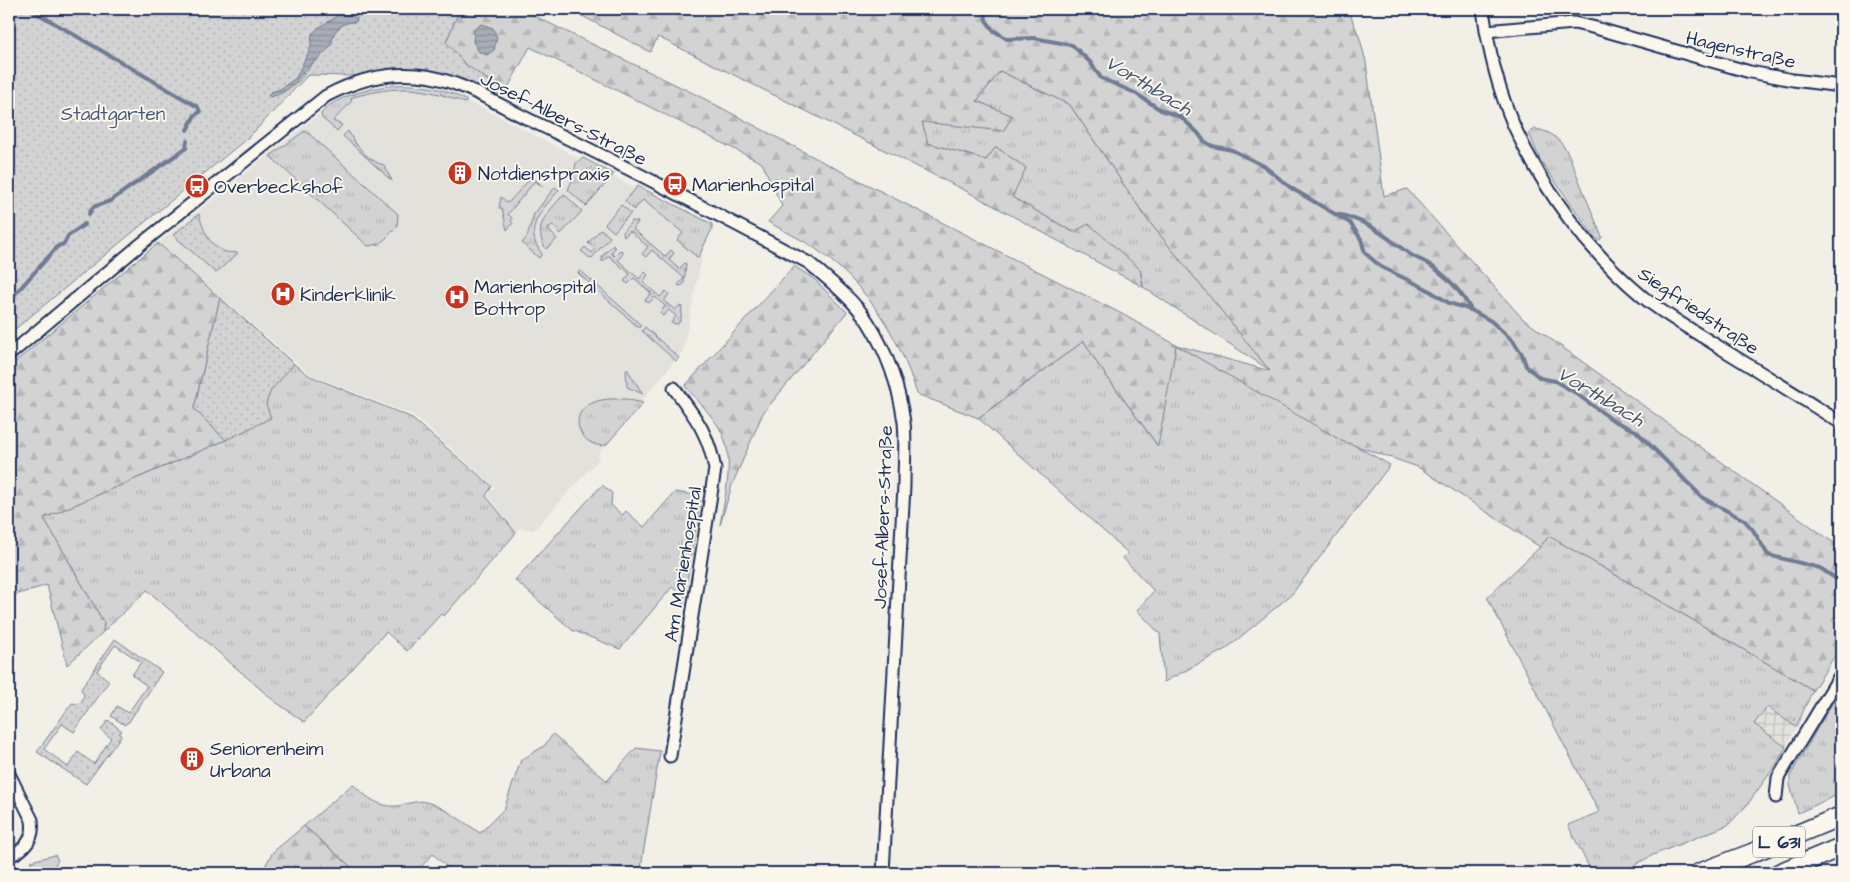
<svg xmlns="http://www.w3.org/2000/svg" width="1850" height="882" font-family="'Architects Daughter',sans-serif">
<defs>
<pattern id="industrial-grid" width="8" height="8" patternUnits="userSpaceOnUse" patternTransform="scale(1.25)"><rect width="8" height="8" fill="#e2e1dc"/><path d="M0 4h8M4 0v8" fill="none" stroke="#c1c1bf"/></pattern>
<pattern id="grass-tufts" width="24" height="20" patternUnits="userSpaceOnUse" patternTransform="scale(1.25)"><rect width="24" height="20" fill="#d2d3d2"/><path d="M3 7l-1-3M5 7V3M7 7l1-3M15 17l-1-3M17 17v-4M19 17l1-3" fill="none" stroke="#b4b5b7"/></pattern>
<pattern id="forest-firs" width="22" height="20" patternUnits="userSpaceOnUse" patternTransform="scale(1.25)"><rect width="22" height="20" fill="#d2d3d2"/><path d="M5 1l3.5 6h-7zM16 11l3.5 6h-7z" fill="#b4b5b7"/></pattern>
<pattern id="park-dots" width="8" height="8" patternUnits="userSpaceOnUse" patternTransform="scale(1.25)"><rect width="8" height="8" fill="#d2d3d2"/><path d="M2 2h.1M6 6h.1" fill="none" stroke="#b4b5b7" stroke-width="1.8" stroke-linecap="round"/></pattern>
<pattern id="water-rules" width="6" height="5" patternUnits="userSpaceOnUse" patternTransform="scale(1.25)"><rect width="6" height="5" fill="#a9adb7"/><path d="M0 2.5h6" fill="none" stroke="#898d98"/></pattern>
</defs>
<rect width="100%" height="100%" fill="#f2efe6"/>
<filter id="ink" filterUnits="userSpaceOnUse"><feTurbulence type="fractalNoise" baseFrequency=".02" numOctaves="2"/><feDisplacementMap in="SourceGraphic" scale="10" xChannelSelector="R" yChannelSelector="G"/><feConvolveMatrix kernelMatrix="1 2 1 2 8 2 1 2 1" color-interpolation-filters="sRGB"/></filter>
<g filter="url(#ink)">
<polygon fill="#e2e1dc" points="410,88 441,93 481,107 708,226 683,351 598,454 599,459 534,530 520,528 516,533 488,495 495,487 413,415 311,375 158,243 324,110 353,96 378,91"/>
<polygon fill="url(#industrial-grid)" points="1766,707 1796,727 1786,747 1754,724"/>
<g fill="url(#grass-tufts)" stroke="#768198">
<polygon points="1000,71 1070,105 1147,219 1271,371 1143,287 1140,269 1011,197 1026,168 996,147 986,160 927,143 922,121 1003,131 1012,116 977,101"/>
<path d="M392,85C417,84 445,87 467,101L465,103C422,86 398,85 353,97L351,99L352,101L333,121L342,125L337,131L322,118L321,114C331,97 373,88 392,85Z"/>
<path d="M1535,129C1551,131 1560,139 1568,153L1602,237L1600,240L1595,238L1540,160L1529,133Z"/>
<polygon points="306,131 398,214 397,227 380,244 368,246 270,156 303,132"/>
<path d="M348,131C356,145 367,161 384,165L392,181L343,136Z"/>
<polygon points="583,158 614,174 586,206 568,190 574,175 576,163"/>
<polygon points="526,170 543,187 535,181 508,214 512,218 511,221 513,223 507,230 502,208 499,208 501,197 508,203 530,179 524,172"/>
<polygon points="638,186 712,224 712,229 698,258 677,240 683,233 643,200 634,210 625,201"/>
<path d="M555,187L559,190C542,210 522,228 542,254L539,258L522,243L527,237L534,214Z"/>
<path d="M564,194L582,211L561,234L558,232L559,230L552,225L548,229L557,239L546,249C531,225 549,212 564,194Z"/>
<polygon points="621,205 631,213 614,232 605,224"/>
<polygon points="632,221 638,222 633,229 665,256 671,250 674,253 669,260 679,269 685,263 686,264 684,284 681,286 678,285 684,278 652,250 646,257 642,254 648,247 630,231 624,237 623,231"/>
<polygon points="601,229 610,237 591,259 581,251 585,247 592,253 595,249 588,243"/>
<polygon points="613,245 615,248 611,253 614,256 620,250 624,252 618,260 639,279 645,272 648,275 643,282 660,297 666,291 669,294 664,301 675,310 679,306 682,307 681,319 678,324 671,323 676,316 669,310 663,316 660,313 665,306 655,297 649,303 645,300 651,293 634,278 628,284 624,281 630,274 609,256 602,262 602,256"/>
<polygon points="580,270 641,325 639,328 578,273"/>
<polygon points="220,298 294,364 310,376 410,417 492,486 486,496 516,533 444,616 441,614 407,651 386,632 304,722 273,700 147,590 103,632 104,623 44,518 226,440 214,324"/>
<polygon points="645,327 679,358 676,361 642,331"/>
<polygon points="1084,341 1097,363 1157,445 1176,345 1390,465 1292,594 1226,649 1164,682 1160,634 1137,610 1154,591 1123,558 1128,553 978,418"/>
<polygon points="626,369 627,369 643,394 627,387"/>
<path d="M626,399L643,403L606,445C582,450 563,413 595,402C605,398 616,399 626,399Z"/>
<polygon points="602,485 612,493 611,505 622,515 626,511 644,527 675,492 701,496 683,605 676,590 672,587 620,649 572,630 515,580"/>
<polygon points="1549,536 1813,690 1796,727 1767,707 1754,724 1786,747 1776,765 1747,805 1728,825 1653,855 1620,873 1592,873 1568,825 1599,812 1487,597 1540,547"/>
<polygon points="1836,696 1841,698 1841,793 1798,813 1790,785 1790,776"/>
<path d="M553,734L607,781L636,748L660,751L640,873H454L433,854L415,873H358L304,826L353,784C367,798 382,810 403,805C410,803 419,800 426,802C443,806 465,823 480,833L504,809L521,760L544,746Z"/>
<polygon points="55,855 58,860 53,869 30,866 31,861"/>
</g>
<g fill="url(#forest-firs)" stroke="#768198">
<path d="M460,9H520L701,97L823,162L1122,314L1176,345L1270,371L1147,219L1070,105L1000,71L977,101L1013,116L1003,131L922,122L928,143L986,160L996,147L1026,168L1012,197L1073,232L1089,224L1140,269L1143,287L970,193L658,37L650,52L569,9H1348L1360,39L1366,62L1384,196L1407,189L1523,319L1841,548V646L1813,690L1549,536L1540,547L1418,467L1342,441L1176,345L1158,446L1097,363L1084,341L978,418L917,394C899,333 861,276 805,242C793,235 780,229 768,222L782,206L762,163L530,47L506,91C484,77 459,65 446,42Z"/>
<polygon points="158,243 220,298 194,409 226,440 44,518 104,623 103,632 67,665 47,585 9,597 9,367"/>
<path d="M794,266L814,279L847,312L763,413L732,485L720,525C725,495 736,457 720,429C711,414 697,400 685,386Z"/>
<polygon points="304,826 358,873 261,873 273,852"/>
</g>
<g fill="url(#park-dots)" stroke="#768198" fill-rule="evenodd">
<path d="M9,9H460L446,42L465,64L481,75L504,95C475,93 452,73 424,70C402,68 383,72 362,75C345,77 326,75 308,75L251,135L9,334ZM357,18L347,22L336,30L320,58L312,64L299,81L268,95L271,92L279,90L296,78L311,47L312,34Z"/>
<path d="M199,214C203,229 209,247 226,252C229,253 234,252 238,253L216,273L173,235Z"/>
<polygon points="220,298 294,364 271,390 266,404 271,418 226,440 194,409"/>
<polygon points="115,639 162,672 128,723 127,722 125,725 111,716 117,706 128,713 147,686 132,675 141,662 115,645 97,671 109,681 74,732 62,724 44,749 68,767 78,752 94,764 111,738 101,730 108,720 122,731 119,733 121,736 86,784 37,752 72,703 77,704 82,701 84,695 81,689"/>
</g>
<g fill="url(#water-rules)" stroke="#707b93">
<path d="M342,13H347L357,19L356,22C348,22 341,24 336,31C332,35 333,41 331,45C326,53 318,58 311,64C297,79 292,92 270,97L268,95L271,92L279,90L296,78L311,47L312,34L318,28Z"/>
<polygon points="481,24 493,28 497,37 494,50 487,55 479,52 473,42 474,30"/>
</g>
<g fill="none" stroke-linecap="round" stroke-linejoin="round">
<g stroke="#707b93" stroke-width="4">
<polyline points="30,9 198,107 200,112 195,115 187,130"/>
<polyline points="985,9 986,20 993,30 1007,39 1034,38 1072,45 1090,62 1101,78 1135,93 1161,110 1181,117 1198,133 1204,141 1212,146 1232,150 1264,166 1291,188 1350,223 1361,239 1365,253 1381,267 1425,288 1449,303 1471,310 1491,321 1513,341 1522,354 1526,366 1540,378 1555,381 1574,392 1614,421 1636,431 1703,498 1744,520 1753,530 1768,555 1820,568 1841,582"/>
<polyline points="89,214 93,207 110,201 186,148 187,141"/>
<path d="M1337,214C1371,222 1380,233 1407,252C1414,258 1423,260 1430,265C1448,277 1461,291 1471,310"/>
<polyline points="9,301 58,246 64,244 68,236 85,224"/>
</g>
<defs>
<g id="street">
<path d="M1483,9C1488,48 1498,89 1514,126C1543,190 1589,252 1643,297C1666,316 1694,331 1719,347C1760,372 1800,397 1841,423"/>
<polyline points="1486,31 1574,23 1592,27 1750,72 1793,80 1841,86"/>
<path d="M9,355L141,244L326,96C354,81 384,72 417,75C458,78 496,104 532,121C625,166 717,214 809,263C830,281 853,299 868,322C887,352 899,387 904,422C906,442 904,465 904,486L883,873"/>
<path d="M670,756L715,469C708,432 695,417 674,388"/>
<path d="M9,774L32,820C35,838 25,850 9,856"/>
<polyline points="1776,797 1778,778 1841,674"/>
</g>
<g id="primary">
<polyline points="1699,873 1752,853 1841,816"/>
<polyline points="1779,873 1841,847"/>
</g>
</defs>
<use href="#street" stroke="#1b2f5e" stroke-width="15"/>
<use href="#primary" stroke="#1b2f5e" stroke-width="21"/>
<use href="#street" stroke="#fbf7ec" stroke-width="11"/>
<use href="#primary" stroke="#fbf7ec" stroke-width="18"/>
</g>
</g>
<defs>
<symbol id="building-disc" viewBox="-11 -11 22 22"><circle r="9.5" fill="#c8321e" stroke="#fbf7ec"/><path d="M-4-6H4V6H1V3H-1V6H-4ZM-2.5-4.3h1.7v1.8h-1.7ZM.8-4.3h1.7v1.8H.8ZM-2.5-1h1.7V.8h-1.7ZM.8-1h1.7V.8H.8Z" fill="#fff"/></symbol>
<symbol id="bus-disc" viewBox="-11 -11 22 22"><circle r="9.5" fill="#c8321e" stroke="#fbf7ec"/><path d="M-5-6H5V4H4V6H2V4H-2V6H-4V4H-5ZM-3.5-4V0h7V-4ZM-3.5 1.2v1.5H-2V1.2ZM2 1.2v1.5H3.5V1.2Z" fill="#fff"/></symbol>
<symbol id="hospital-disc" viewBox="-11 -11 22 22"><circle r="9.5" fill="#c8321e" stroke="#fbf7ec"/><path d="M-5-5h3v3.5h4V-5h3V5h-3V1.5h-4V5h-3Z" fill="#fff"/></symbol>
</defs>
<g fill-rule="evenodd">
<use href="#building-disc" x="446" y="159" width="28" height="28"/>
<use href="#bus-disc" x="661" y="170" width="28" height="28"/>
<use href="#bus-disc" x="183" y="172" width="28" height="28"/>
<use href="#hospital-disc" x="269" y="280" width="28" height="28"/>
<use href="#hospital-disc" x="443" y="283" width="28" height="28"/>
<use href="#building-disc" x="178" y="745" width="28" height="28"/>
</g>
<g text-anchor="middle" stroke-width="4" stroke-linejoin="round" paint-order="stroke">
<rect fill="#fbf7ec" stroke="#5e6b89" stroke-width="1" x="1753" y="826.5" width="52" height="31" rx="4"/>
<g font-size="18" font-weight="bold" fill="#1b2f5e">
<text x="1779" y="848">L 631</text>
</g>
<g font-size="19" fill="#1b2f5e" stroke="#fbf7ec">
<text transform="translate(1741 49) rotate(13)" y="7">Hagenstraße</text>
<text transform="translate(564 118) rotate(27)" y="7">Josef-Albers-Straße</text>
<text transform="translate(1699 310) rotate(34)" y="7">Siegfriedstraße</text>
<text transform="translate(882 517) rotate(-88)" y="7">Josef-Albers-Straße</text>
<text transform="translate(682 564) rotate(-81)" y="7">Am Marienhospital</text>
</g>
<g font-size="19" fill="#49587b" stroke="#fbf7ec">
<text x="113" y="120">Stadtgarten</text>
</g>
<g font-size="19" fill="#1b2f5e" stroke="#fbf7ec" text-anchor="start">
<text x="478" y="180">Notdienstpraxis</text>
<text x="692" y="191">Marienhospital</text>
<text x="214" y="193">Overbeckshof</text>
<text x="474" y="293">Marienhospital<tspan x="474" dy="22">Bottrop</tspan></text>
<text x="300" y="301">Kinderklinik</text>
<text x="210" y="755">Seniorenheim<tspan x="210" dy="22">Urbana</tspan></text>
</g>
<g font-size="20" font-style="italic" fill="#465579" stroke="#fbf7ec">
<text transform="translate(1149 85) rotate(31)" y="7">Vorthbach</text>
<text transform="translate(1601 396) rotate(31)" y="7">Vorthbach</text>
</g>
</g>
<rect width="1850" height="882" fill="none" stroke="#fbf7ec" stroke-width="30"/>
<rect x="15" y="15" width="1820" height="852" fill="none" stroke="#1b2f5e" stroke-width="2" filter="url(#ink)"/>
</svg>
